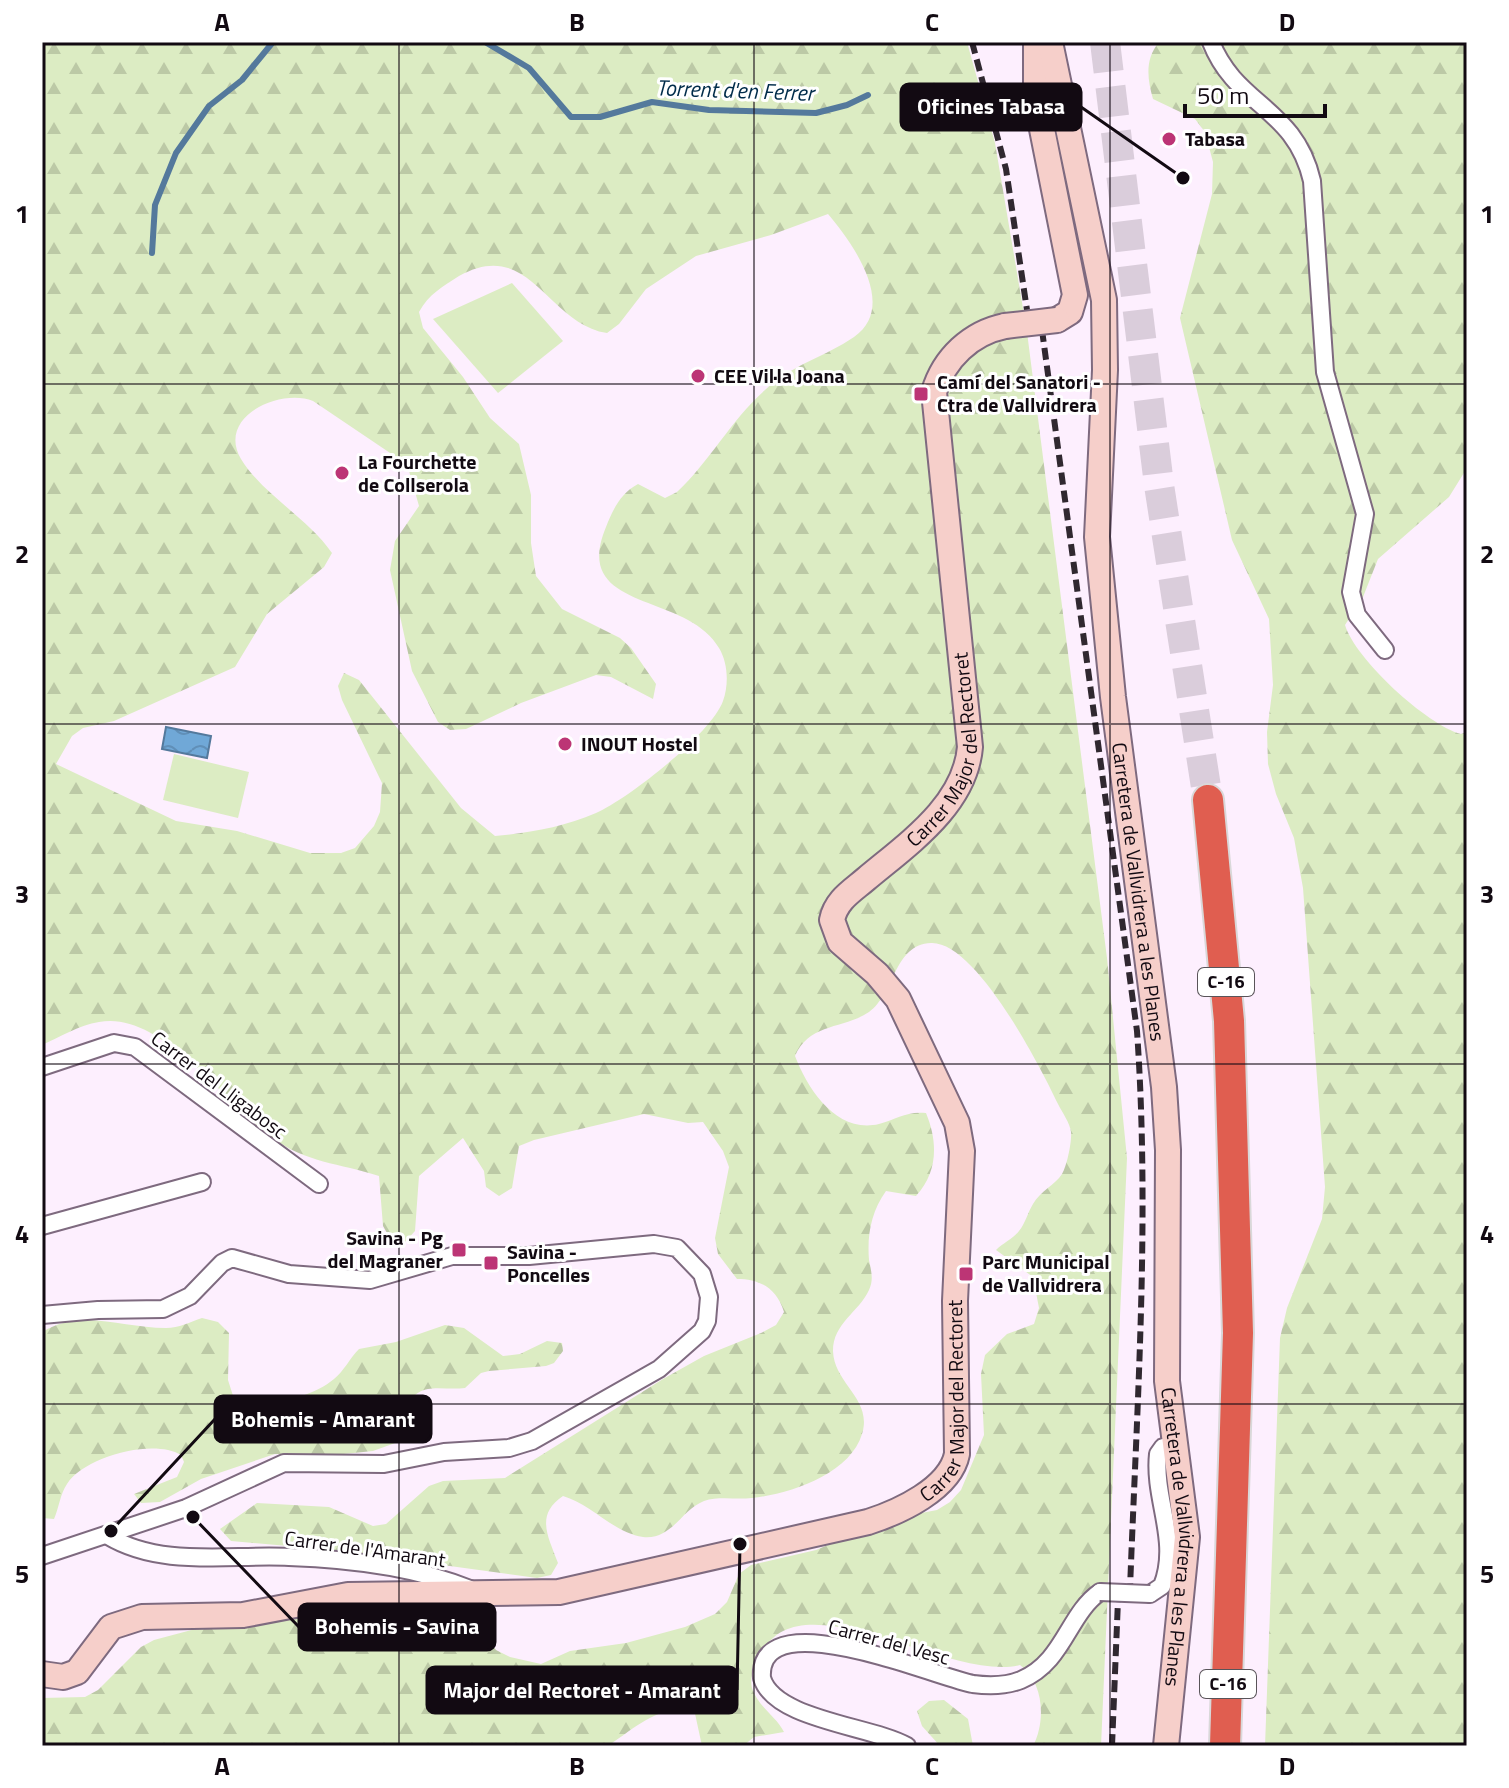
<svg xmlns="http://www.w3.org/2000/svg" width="1509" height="1788" font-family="'Titillium Web',sans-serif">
<defs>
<pattern id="forest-firs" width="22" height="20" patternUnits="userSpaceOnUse" patternTransform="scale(2)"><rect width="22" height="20" fill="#dcecc3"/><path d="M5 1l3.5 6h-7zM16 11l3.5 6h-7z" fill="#bcc9a6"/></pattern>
<pattern id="water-waves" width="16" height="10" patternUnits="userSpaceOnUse" patternTransform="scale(2)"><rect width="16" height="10" fill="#70a8d7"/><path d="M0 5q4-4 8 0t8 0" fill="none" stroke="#608fb8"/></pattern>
</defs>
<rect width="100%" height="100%" fill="#fdeffe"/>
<g fill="url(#forest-firs)" fill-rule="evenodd">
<path d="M42,42H967L995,143L1027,332L1107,958L1127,1158L1101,1746H1033C1046,1721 1044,1682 1020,1665C951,1683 800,1576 762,1653C756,1664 749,1676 752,1688C758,1707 776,1716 784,1732L754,1737L743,1746H702L694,1709C655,1707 638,1726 608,1746H42V1698L85,1697L98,1690L141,1647L154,1640L199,1628L257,1621L404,1609L453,1612L477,1625L496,1650L510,1657L541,1664L570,1651L626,1643L685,1627L715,1614L727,1602L739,1574L751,1565L816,1550L890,1519L937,1510L950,1502L961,1490L984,1435L981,1374L985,1355L1007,1334L1034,1324L1039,1308L1033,1277L996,1250C1003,1243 1014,1238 1019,1231C1025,1224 1028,1212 1033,1204C1040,1191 1055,1185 1062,1174C1067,1166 1072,1141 1071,1132C1070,1123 1062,1112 1058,1104C1041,1068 976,941 931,943C894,944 894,995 869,1012C844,1029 809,1023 795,1056C808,1090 837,1134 879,1124C897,1119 906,1111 926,1113C938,1142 938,1172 916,1196L886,1191C871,1212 867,1235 869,1260C871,1270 874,1280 869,1290C859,1312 833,1323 833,1351C834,1384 873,1399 862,1434C850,1474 790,1494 752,1498C736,1500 719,1496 704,1501C681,1510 672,1540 643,1537C614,1533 591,1504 563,1496C535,1515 548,1536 558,1563L551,1575L537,1578L333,1550L231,1541L220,1529L257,1503L329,1507L373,1526L386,1524L429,1486L443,1481L505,1478L663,1379L704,1356L761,1333L776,1325L784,1312C777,1289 761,1279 737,1279L718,1254L715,1238L729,1167L723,1151L703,1122L688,1123L644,1114L534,1140L519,1146L512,1188L499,1196L486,1187L484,1171L463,1138L419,1176L415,1231L405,1242L391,1240L383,1226L379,1176C339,1163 306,1163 271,1137C225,1103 161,1010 99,1022C79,1025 60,1037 42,1045ZM828,214C851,241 899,306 854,337C825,357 793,364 765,390C731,420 710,461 677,492L665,498L638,484C621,493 613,509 606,527C570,613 686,591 719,648C728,663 729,684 723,701C711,734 628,799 596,813C564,827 529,833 495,836L461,808L359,680L344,673L338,686L342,700L382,783L380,812L374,826L355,848L341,853H310L237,831L176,821L56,764L72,736L83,728L114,721L235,667L267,614L324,567L332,553C307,517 264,496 241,459C216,416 281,388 313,401L399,459L409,471L419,506L395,541L390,570L412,671L438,722L450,730L466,729L521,703L596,675L611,677L653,699L656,684L631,648L620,638L562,609L536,576L531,543V495L519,444L490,418L463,377L423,328L419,312C429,294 442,287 459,276C530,236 547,324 607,333L619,324L646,289L696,256L771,235Z"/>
<path d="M1159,42H1467V468L1449,497L1378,559L1363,597L1345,625C1355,659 1427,725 1461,734L1467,732V1746H1265L1280,1338L1287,1308L1322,1219L1325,1187L1303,888L1294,838L1276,794L1268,764L1267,732L1273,685L1269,619L1232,540L1180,318L1212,194L1213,162L1205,132L1195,119L1153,99C1147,78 1145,59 1159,42Z"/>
<path d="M202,1318L218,1322L229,1333L228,1380L235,1402C262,1411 313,1397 334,1379C344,1371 350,1358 359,1349L396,1342L445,1325L464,1328L503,1356L520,1354L547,1341L562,1343L563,1351L554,1363L546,1366L489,1371L481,1373L465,1388C439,1391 417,1379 405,1411L409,1438L373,1451L324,1456L275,1454L201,1479L160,1502L141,1503L134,1494L177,1477L184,1462L181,1455C153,1438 84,1457 67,1484C60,1494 59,1508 54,1519L42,1518V1332C81,1308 123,1328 166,1328C179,1328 190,1322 202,1318Z"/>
<polygon points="944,1700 968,1719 973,1746 940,1746 922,1726 917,1711 929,1701"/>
</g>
<g fill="#dcecc3">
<polygon points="512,283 563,341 498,393 433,319"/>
<polygon points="174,754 249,772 238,818 163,800"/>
</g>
<polygon fill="url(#water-waves)" stroke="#54799c" stroke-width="2" points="166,727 211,736 207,758 162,749"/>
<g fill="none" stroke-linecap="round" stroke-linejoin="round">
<g stroke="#54799c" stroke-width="6">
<polyline points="485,42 529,68 571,117 600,117 652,102 709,110 816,113 847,105 868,95"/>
<polyline points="152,253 155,205 176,153 209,106 242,80 273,42"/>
</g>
<polyline stroke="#dacddb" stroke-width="30" stroke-dasharray="30 15" stroke-linecap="butt" points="1105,42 1159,485 1208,800"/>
<defs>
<g id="street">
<path d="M1211,42C1236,106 1295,107 1312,181L1325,372L1365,514L1351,592L1357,615L1385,650"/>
<polyline points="42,1067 114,1043 135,1047 319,1184"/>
<polyline points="42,1226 202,1182"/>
<polyline points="42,1315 98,1310 163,1309 190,1296 222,1263 232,1258 289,1274 370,1280 452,1256 529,1256 654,1244 677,1248 702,1274 709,1297 707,1321 702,1331 659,1369 532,1441 509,1448 444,1452 384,1464 284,1463 186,1508 42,1556"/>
<path d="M108,1536C161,1568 229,1554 289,1557C349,1559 415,1567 470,1589"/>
<path d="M1150,1594L1162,1586C1180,1540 1153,1500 1158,1454L1163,1447L1174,1445"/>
<path d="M907,1746C872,1726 774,1720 762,1678C756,1599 938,1678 973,1684C988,1686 1006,1686 1021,1680C1064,1662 1068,1614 1100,1592"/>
</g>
<g id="secondary">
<polyline points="1036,42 1036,99 1075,295 1070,312 1057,320"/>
<path id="s1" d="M1050,42L1104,300L1105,370L1097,537L1113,697L1164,1087L1168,1150L1167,1381L1187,1537L1166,1746"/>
<path id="s2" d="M42,1674L63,1677L77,1672L111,1627L142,1617L243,1615L348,1595L559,1592L868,1522C899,1512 950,1489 957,1454L955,1301L962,1151L957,1123L898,999L877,974L840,942L832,920C836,900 852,891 866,879C909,843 965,805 970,747L934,392C944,358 971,333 1005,326"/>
</g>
<polyline id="highway" points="1208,800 1229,1021 1238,1333 1225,1746"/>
</defs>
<use href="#street" stroke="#7e6a7f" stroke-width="20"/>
<use href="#secondary" stroke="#7e6a7f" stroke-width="28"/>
<use href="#highway" stroke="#d9d8d9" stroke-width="34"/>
<use href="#street" stroke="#fff" stroke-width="16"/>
<use href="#secondary" stroke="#f6cfca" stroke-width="24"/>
<use href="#highway" stroke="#e05e50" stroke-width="30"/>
<g stroke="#302830" stroke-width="6" stroke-dasharray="12 6" stroke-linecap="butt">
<polyline points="972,42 1006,169 1027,310"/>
<path d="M1042,330L1137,1031C1150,1217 1137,1403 1130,1589"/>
<polyline points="1112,1746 1118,1600"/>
</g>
<defs>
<polyline id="street-bridge" points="1100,1592 1150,1594"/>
<polyline id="secondary-bridge" points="1005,326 1057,320"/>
</defs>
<use href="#street-bridge" stroke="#7e6a7f" stroke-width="20" stroke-linecap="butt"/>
<use href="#secondary-bridge" stroke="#7e6a7f" stroke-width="28" stroke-linecap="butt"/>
<use href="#street-bridge" stroke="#fff" stroke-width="16"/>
<use href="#secondary-bridge" stroke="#f6cfca" stroke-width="24"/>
</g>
<path fill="none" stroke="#120a12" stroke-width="2" stroke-opacity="0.55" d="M399,42V1746M754,42V1746M1110,42V1746M42,384H1467M42,724H1467M42,1064H1467M42,1404H1467"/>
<g fill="#bc3575" stroke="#fff" stroke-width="3">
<circle cx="1169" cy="139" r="8"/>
<circle cx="698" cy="376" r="8"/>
<rect x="913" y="386" width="16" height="16" rx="4"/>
<circle cx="342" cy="473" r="8"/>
<circle cx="565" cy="744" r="8"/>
<rect x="451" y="1242" width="16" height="16" rx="4"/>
<rect x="483" y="1255" width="16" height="16" rx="4"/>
<rect x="958" y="1266" width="16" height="16" rx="4"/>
</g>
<g text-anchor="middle" stroke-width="6" stroke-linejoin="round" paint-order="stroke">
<g fill="#fff" stroke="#595459" stroke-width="2">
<rect x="1198" y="968" width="56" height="28" rx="6"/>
<rect x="1200" y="1670" width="56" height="28" rx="6"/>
</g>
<g font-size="18" font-weight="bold" fill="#120a12">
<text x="1226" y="988">C-16</text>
<text x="1228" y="1690">C-16</text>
</g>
<g font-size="20" font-weight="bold" fill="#120a12" stroke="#fff" text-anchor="start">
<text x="1185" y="146">Tabasa</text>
<text x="714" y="383">CEE Vil·la Joana</text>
<text x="937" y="389">Camí del Sanatori -<tspan x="937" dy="23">Ctra de Vallvidrera</tspan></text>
<text x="358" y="469">La Fourchette<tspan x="358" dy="23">de Collserola</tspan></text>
<text x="581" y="751">INOUT Hostel</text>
<text x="443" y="1245" text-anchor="end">Savina - Pg<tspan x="443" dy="23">del Magraner</tspan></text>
<text x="507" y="1259">Savina -<tspan x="507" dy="23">Poncelles</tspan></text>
<text x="982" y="1269">Parc Municipal<tspan x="982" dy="23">de Vallvidrera</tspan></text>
</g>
<g font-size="20" fill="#120a12" stroke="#fff">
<text dy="7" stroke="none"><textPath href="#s2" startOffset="1768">Carrer Major del Rectoret</textPath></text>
<text dy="7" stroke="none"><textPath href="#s1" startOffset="858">Carretera de Vallvidrera a les Planes</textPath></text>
<text transform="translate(219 1085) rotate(37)" y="7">Carrer del Lligabosc</text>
<text dy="7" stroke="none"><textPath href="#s2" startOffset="1026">Carrer Major del Rectoret</textPath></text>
<text dy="7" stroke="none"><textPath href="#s1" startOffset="1506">Carretera de Vallvidrera a les Planes</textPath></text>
<text transform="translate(365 1549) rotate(8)" y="7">Carrer de l'Amarant</text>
<text transform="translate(889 1642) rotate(15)" y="7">Carrer del Vesc</text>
</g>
<g font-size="22" font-style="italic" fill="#002c4a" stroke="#fff">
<text transform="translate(735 90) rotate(2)" y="8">Torrent d'en Ferrer</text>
</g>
</g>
<path fill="none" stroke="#120a12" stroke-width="3" d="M1183 178L1081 107M111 1531L215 1419M193 1517L299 1627M740 1544L737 1690"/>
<g fill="#120a12" stroke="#fff" stroke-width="3">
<circle cx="1183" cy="178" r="8"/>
<circle cx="111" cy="1531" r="8"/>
<circle cx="193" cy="1517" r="8"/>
<circle cx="740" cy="1544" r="8"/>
</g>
<g fill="#120a12" stroke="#120a12" stroke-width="3">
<rect x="901" y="84" width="180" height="46" rx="8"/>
<rect x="215" y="1396" width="216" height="46" rx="8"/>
<rect x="299" y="1604" width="196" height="46" rx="8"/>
<rect x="427" y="1667" width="310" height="46" rx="8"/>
</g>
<g font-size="22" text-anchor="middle" font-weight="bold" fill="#fff">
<text x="991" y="114">Oficines Tabasa</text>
<text x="323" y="1427">Bohemis - Amarant</text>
<text x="397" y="1634">Bohemis - Savina</text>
<text x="582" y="1698">Major del Rectoret - Amarant</text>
</g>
<rect width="1509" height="1788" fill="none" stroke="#ffffff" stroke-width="88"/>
<path d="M1185 104v12h140v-12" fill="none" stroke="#120a12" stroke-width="4"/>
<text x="1197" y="104" font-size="24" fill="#120a12" stroke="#ffffff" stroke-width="6" paint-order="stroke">50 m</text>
<rect x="44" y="44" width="1421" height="1700" fill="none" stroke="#120a12" stroke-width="3"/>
<g font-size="26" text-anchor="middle" font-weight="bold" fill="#120a12">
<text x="222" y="31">A</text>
<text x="577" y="31">B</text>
<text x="932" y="31">C</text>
<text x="1287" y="31">D</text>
<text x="22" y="223">1</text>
<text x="1487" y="223">1</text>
<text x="22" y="563">2</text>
<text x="1487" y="563">2</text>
<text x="22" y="903">3</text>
<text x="1487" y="903">3</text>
<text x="22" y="1243">4</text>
<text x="1487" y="1243">4</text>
<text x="22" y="1583">5</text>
<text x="1487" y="1583">5</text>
<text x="222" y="1775">A</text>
<text x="577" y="1775">B</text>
<text x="932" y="1775">C</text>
<text x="1287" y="1775">D</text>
</g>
</svg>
